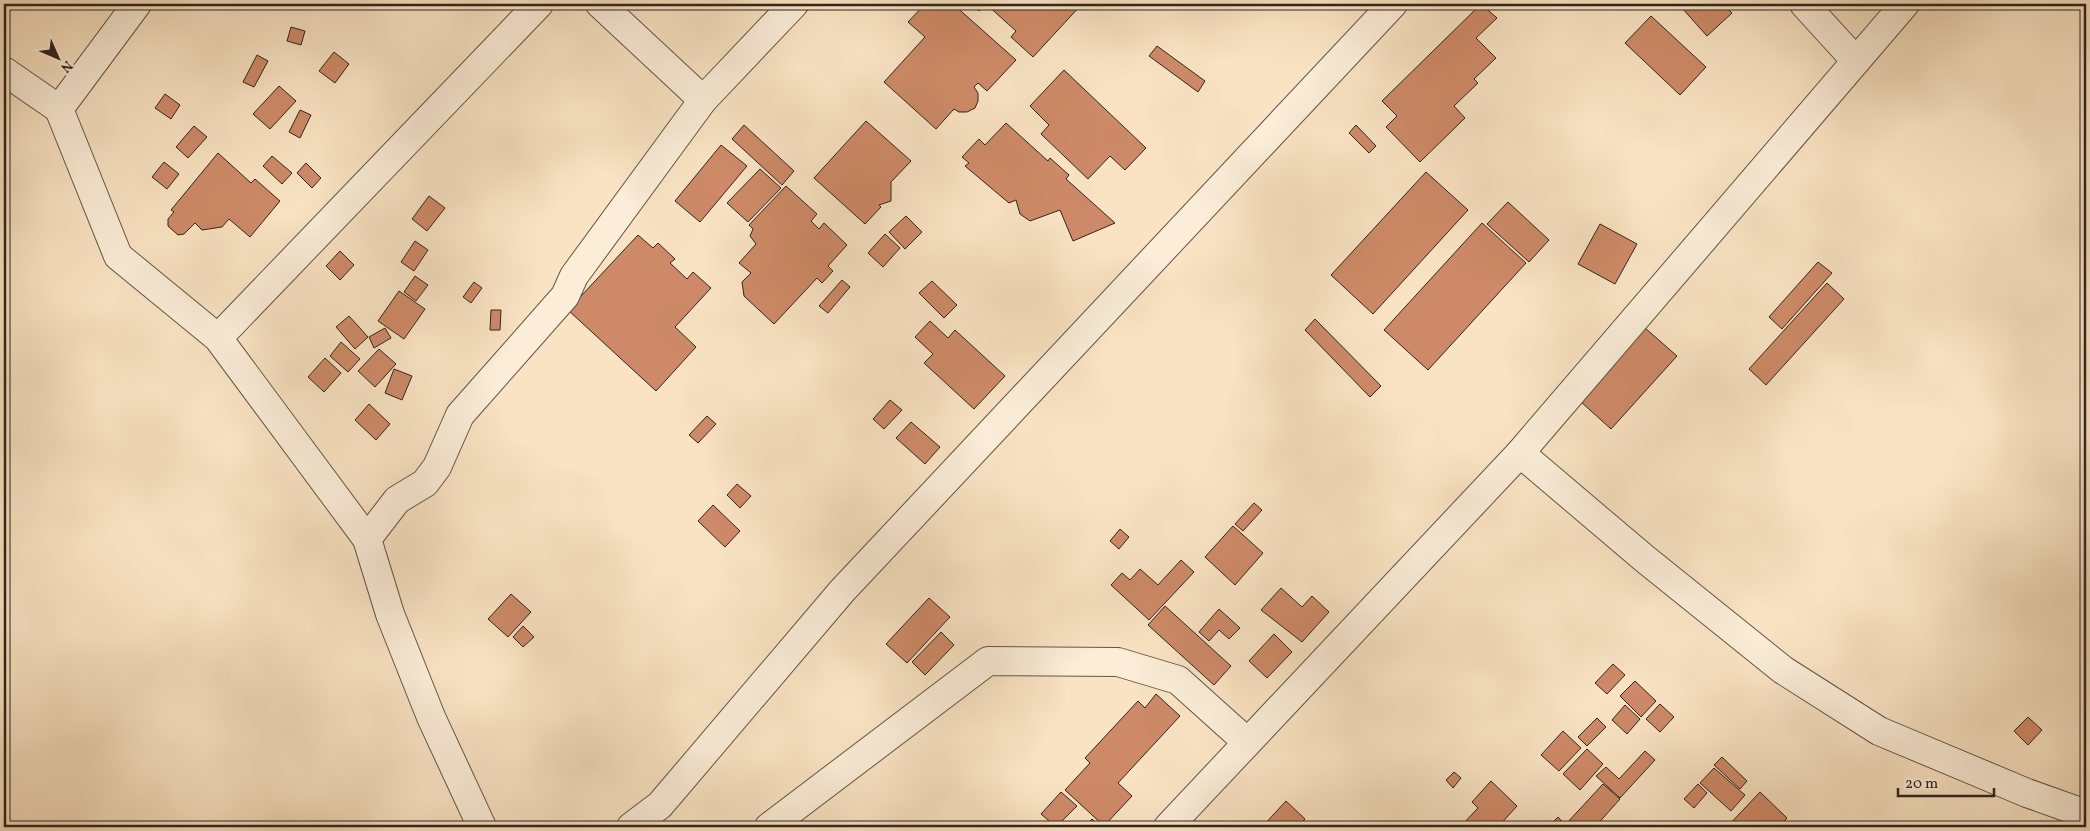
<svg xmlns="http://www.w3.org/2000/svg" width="2090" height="831" font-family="Vollkorn,serif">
<rect width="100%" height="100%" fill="#f9e3c3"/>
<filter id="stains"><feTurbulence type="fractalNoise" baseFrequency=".004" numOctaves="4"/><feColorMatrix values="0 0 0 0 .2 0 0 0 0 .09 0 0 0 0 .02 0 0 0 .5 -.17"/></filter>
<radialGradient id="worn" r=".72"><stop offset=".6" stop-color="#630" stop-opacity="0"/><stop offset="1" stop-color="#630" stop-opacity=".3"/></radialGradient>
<g fill="#ce8a68" stroke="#30251d">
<polygon points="925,4 953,4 1016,60 987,91 978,83 974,87 978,93 978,101 975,108 967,112 959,112 954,109 936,129 884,82 925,37 908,22"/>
<polygon points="972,4 1082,4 1033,57 1011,37 1016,31 986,4 979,11"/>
<polygon points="1481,4 1497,18 1476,38 1496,58 1474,79 1478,83 1454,106 1465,118 1420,162 1386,127 1397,116 1382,101"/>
<polygon points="1687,4 1723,4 1732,13 1707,36 1682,8"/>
<polygon points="1651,16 1706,67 1680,95 1625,43"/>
<polygon points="291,27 305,31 301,45 287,41"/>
<polygon points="1157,46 1205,81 1198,92 1149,56"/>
<polygon points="334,52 349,64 335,83 319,71"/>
<polygon points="257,55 268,61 254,87 243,82"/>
<polygon points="1064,70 1146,148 1125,170 1110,156 1088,179 1041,134 1049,125 1030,106"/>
<polygon points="279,86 296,101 270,129 253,114"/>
<polygon points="165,94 180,105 171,119 155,108"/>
<polygon points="300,110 311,115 300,138 289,132"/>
<polygon points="866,121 911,161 891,182 891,201 879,205 881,207 865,224 814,178"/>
<polygon points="1006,123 1048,161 1050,158 1069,175 1066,179 1115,223 1073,241 1060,210 1030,221 1020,214 1016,200 1009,203 965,166 969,163 962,157 979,139 985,145"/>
<polygon points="744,125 794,171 782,185 732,139"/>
<polygon points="1356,125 1376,146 1369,153 1349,133"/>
<polygon points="194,126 207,137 188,158 176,147"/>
<polygon points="721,145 747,166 700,222 675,201"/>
<polygon points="218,153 251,183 255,179 280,201 250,237 229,219 222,227 202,230 195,223 184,234 178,235 168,226 168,219 174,212 171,210"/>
<polygon points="272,156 292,173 282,184 263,166"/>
<polygon points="164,162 179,174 167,189 152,177"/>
<polygon points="306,163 321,178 312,188 297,173"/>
<polygon points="760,169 781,188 748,222 727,203"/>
<polygon points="1426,172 1468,210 1373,314 1331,275"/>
<polygon points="786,186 817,214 811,221 819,229 824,223 847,245 828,266 833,271 822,283 817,278 774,324 744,296 742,282 751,273 739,263 756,244 750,236 753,229 749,225"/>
<polygon points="429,196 445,208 427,231 412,219"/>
<polygon points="1508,202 1549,240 1529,262 1487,224"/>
<polygon points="906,216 922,232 905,249 889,232"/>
<polygon points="1482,223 1526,263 1428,370 1384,330"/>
<polygon points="1600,224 1637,244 1615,284 1578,264"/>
<polygon points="885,234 900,248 883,267 868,253"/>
<polygon points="638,235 653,248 658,243 675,259 670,263 687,279 693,272 711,288 675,327 696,347 656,391 568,310"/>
<polygon points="415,241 428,250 414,271 401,262"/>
<polygon points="340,251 354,265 340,280 326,266"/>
<polygon points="1818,262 1832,273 1782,329 1769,317"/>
<polygon points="415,276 428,285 416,301 404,292"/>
<polygon points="842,280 850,287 828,313 819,306"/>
<polygon points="932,281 957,305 944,318 919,293"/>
<polygon points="474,282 482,288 471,303 463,297"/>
<polygon points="1827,283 1844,299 1766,385 1749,369"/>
<polygon points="399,291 425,309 404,339 378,321"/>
<polygon points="491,310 501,310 500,330 490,330"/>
<polygon points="349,316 368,337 355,349 336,327"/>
<polygon points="1315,319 1381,386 1370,397 1305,330"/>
<polygon points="930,321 948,338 955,330 1005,376 974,409 924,363 933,354 915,337"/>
<polygon points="385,328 391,338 374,348 369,337"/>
<polygon points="1645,328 1677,356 1611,429 1580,401"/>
<polygon points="341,342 360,359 348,372 330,356"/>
<polygon points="379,349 396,364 375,387 358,371"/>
<polygon points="325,358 341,373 324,392 308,377"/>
<polygon points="394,369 412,376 402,400 385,393"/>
<polygon points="890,400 902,410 884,429 873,419"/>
<polygon points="369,404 390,424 376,440 355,420"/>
<polygon points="707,416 716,424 698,443 689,435"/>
<polygon points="911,422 940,447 925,464 896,438"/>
<polygon points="737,484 751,496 740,508 727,495"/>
<polygon points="1254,503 1262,510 1243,531 1235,524"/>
<polygon points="713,505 740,531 725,547 698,521"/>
<polygon points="1233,526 1263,553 1235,585 1205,557"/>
<polygon points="1120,529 1129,537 1119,549 1110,541"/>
<polygon points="1181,560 1194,572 1149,620 1111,585 1122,573 1130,580 1140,569 1158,585"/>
<polygon points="1281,588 1302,607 1312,596 1329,612 1302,642 1261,610"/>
<polygon points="511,594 531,612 508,637 488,619"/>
<polygon points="929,598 950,617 907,663 886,644"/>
<polygon points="1165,606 1231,666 1214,685 1148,625"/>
<polygon points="1219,609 1240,628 1229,639 1219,630 1209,641 1199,632"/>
<polygon points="523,626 534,637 523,647 513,637"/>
<polygon points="941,632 954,645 925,675 912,662"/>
<polygon points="1274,634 1292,652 1267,678 1249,661"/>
<polygon points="1613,664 1625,675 1607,694 1595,683"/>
<polygon points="1635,681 1656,701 1641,717 1620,696"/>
<polygon points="1156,694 1180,716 1118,783 1132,796 1104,826 1065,790 1090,763 1085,758 1138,701 1145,708"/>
<polygon points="1660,704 1674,717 1660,732 1646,719"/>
<polygon points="1625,705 1640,719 1627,734 1612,720"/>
<polygon points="2028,717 2042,730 2028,745 2014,731"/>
<polygon points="1597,718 1606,727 1587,746 1578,737"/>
<polygon points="1563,731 1581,748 1559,771 1541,755"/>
<polygon points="1587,749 1603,764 1580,790 1563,774"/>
<polygon points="1645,751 1655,760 1620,798 1596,776 1606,767 1619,779"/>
<polygon points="1722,757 1747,781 1740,789 1714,765"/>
<polygon points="1714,768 1745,795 1731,811 1700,783"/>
<polygon points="1454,772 1461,778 1453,788 1446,780"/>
<polygon points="1491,781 1517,806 1498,827 1460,827 1478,808 1472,802"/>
<polygon points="1603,784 1620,799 1595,827 1570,827 1566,824"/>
<polygon points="1698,784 1707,793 1694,808 1684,799"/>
<polygon points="1061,792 1077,806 1056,827 1041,814"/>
<polygon points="1760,792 1787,818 1779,827 1727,827"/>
<polygon points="1286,801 1305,819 1298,827 1262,827"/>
<polygon points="1558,817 1567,827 1548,827"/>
<polygon points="1092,819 1101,827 1085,827"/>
</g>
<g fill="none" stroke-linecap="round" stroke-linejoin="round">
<defs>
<g id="minor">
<polyline points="137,4 59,109 118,256 218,338 367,539"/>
<polyline points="600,4 703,100"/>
<polyline points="1804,4 1856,61"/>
<polyline points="4,71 59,109"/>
<polyline points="218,338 539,4"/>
<polyline points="1520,453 1645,559 1783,670 1879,731 2027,793 2086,814"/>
<polyline points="482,827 431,717 390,614 367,539 397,500 425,483 437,467 460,415 565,296 574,276 703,100 794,4"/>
<polyline points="631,827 660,805 842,591 1393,4"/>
<polyline points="769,827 988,661 1118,662 1178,680 1247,742"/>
<polyline points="1168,827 1520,453 1905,4"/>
</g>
</defs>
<use href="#minor" stroke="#625446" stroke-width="30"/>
<use href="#minor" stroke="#fbedd8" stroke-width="28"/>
</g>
<rect width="2090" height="831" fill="none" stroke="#f9e3c3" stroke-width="20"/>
<rect x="5" y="5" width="2080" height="821" fill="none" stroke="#30251d" stroke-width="2.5"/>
<rect x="10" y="10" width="2070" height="811" fill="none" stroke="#30251d"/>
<g transform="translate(58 58) rotate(135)" stroke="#fbedd8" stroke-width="4" paint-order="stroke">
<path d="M0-4L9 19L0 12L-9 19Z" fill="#30251d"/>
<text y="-8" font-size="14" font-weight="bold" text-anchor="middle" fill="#30251d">N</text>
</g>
<path d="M1898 788v8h96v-8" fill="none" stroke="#30251d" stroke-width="2.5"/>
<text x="1905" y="788" font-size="15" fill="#30251d" stroke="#fbedd8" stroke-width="4" paint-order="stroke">20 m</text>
<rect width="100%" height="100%" filter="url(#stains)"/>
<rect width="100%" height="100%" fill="url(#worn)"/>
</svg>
